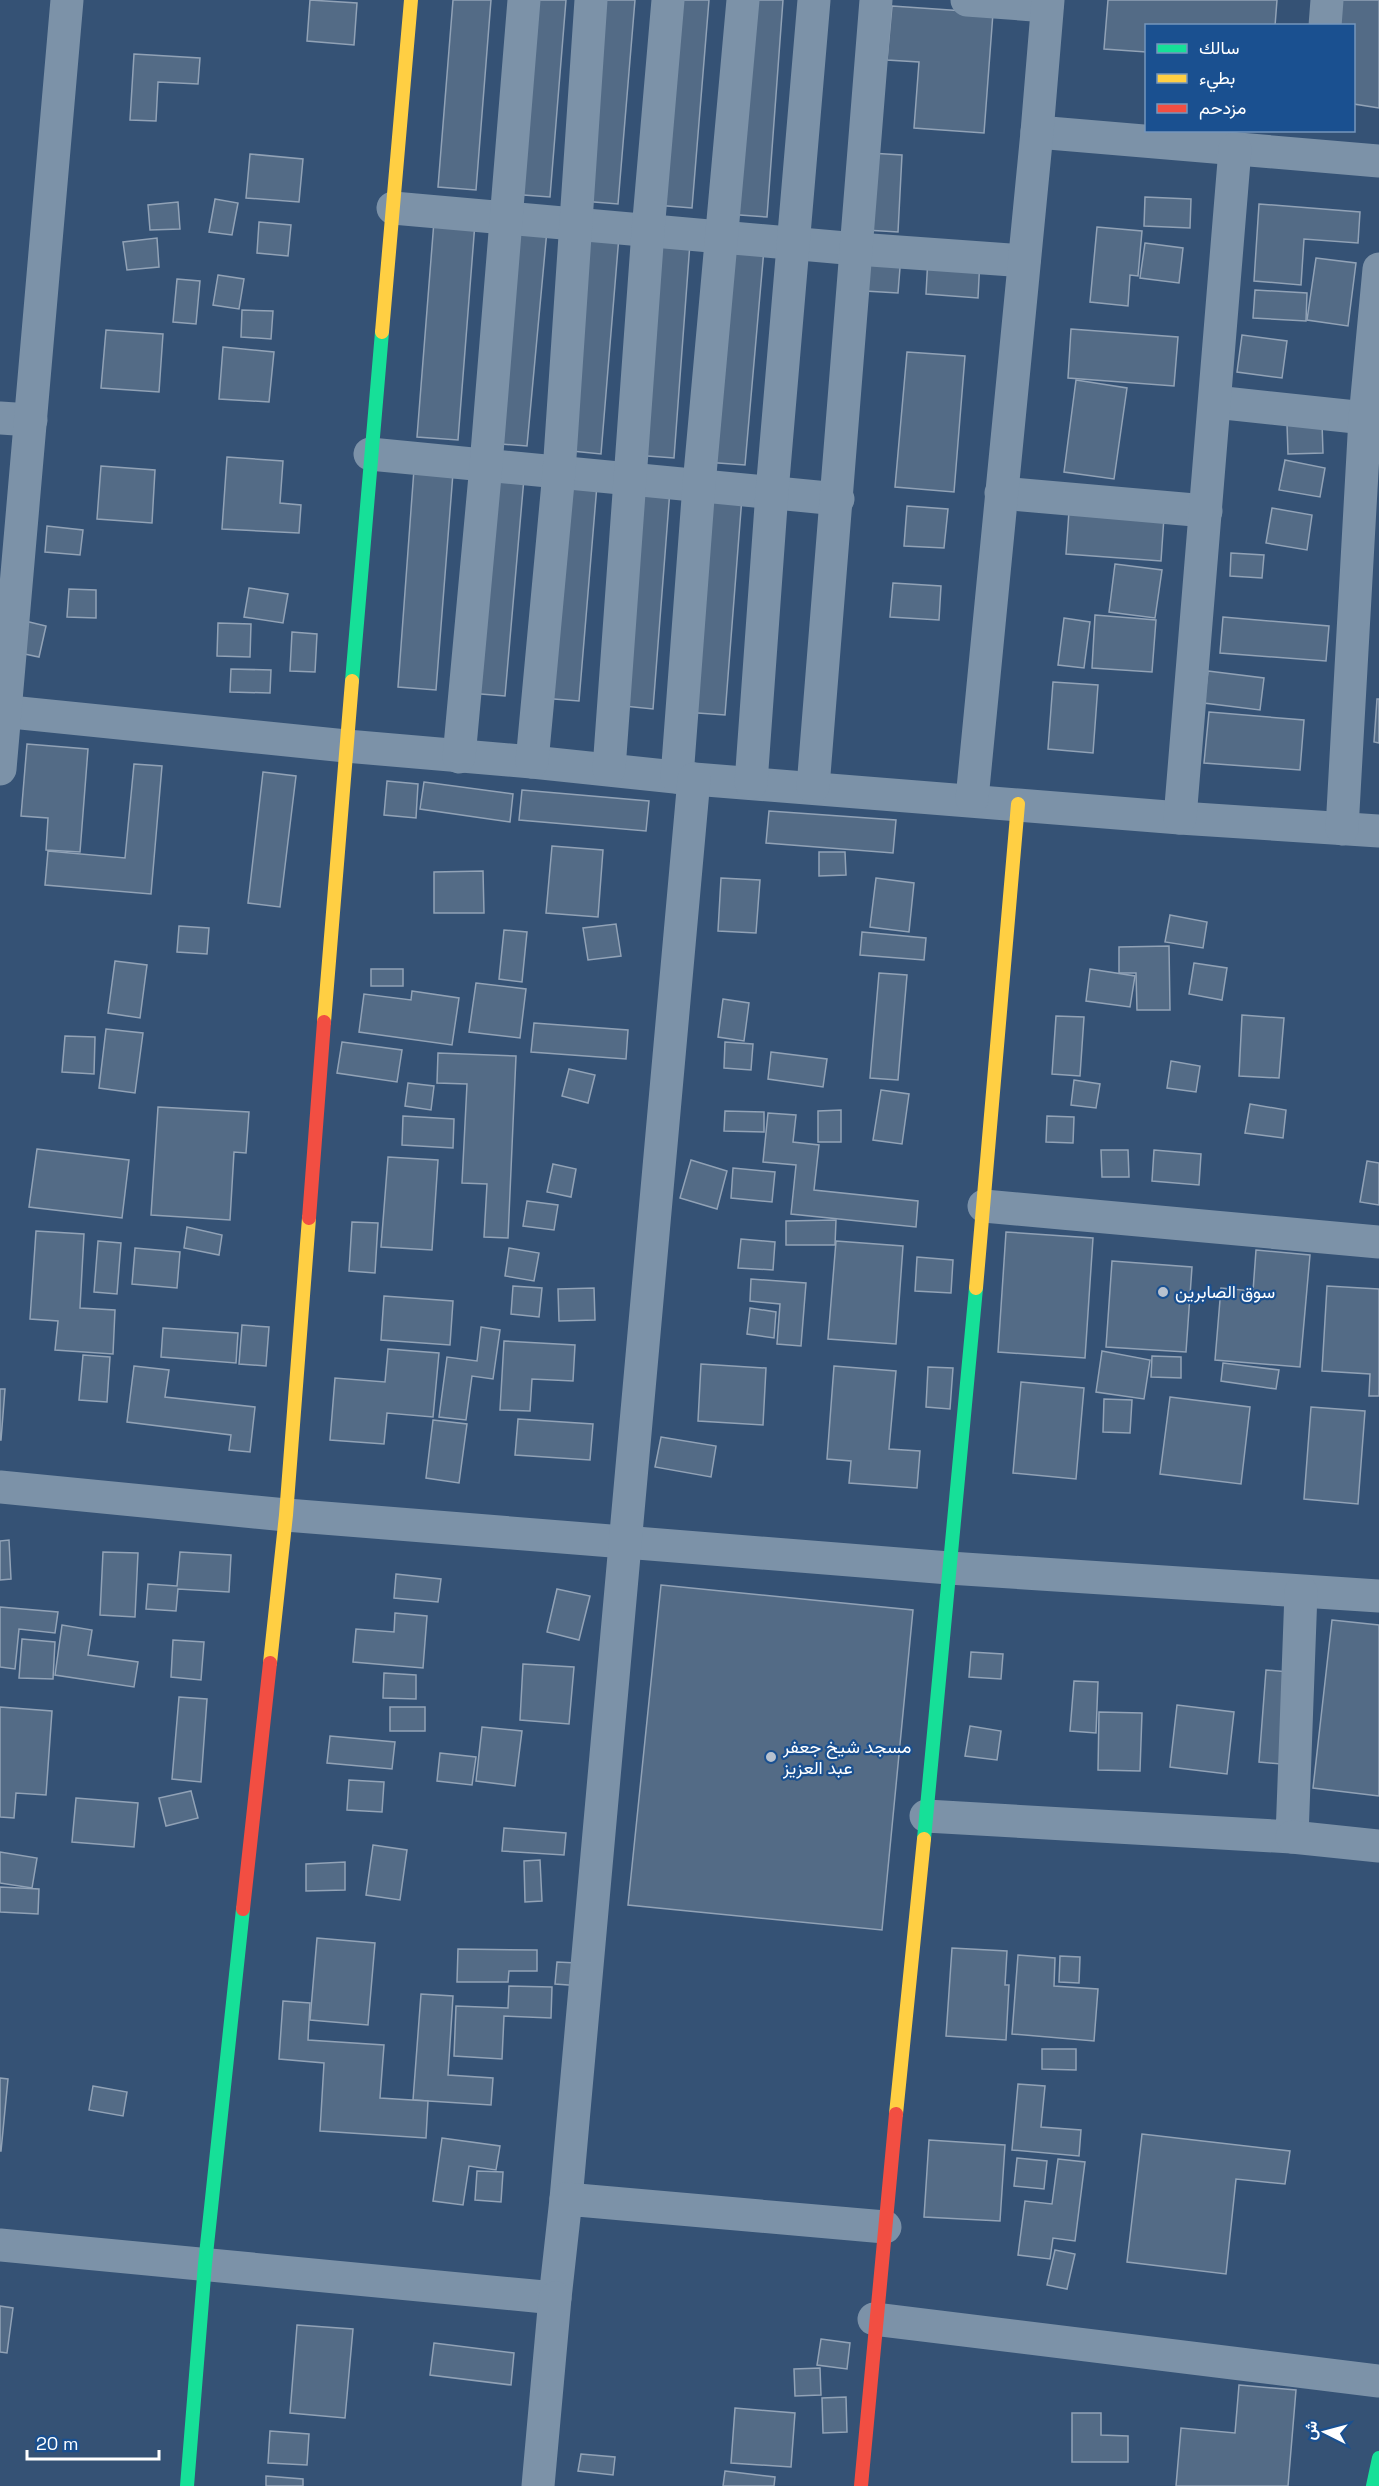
<svg xmlns="http://www.w3.org/2000/svg" width="1379" height="2486" font-family="'Space Grotesk',Vazirmatn,sans-serif">
<rect width="100%" height="100%" fill="#355275"/>
<g fill="#536b86" stroke="#91a2b6" stroke-width="1.5">
<polygon points="310,0 357,3 354,45 307,41"/>
<polygon points="453,0 491,0 476,190 438,187"/>
<polygon points="526,0 566,0 550,197 510,194"/>
<polygon points="598,0 635,0 618,204 582,201"/>
<polygon points="671,0 709,0 692,208 655,205"/>
<polygon points="742,0 783,0 767,217 726,214"/>
<polygon points="1108,0 1277,0 1275,26 1146,26 1146,52 1104,49"/>
<polygon points="1332,0 1379,0 1379,108 1354,104 1354,26 1329,26"/>
<polygon points="892,6 993,13 984,133 914,128 919,62 887,60"/>
<polygon points="134,54 200,58 198,84 158,82 156,121 130,120"/>
<polygon points="870,153 902,155 898,232 866,230"/>
<polygon points="250,154 303,159 299,202 246,198"/>
<polygon points="1145,197 1191,199 1190,228 1144,226"/>
<polygon points="215,199 238,203 232,235 209,232"/>
<polygon points="178,202 180,229 150,230 148,205"/>
<polygon points="1259,204 1360,212 1358,243 1304,239 1301,285 1254,281"/>
<polygon points="434,221 475,223 458,440 417,437"/>
<polygon points="259,222 291,225 288,256 257,253"/>
<polygon points="508,227 547,230 527,446 489,443"/>
<polygon points="1097,227 1142,231 1138,276 1130,275 1128,306 1090,302"/>
<polygon points="580,233 619,236 601,454 562,450"/>
<polygon points="157,238 159,267 127,270 123,242"/>
<polygon points="650,240 690,243 674,458 634,455"/>
<polygon points="1145,243 1183,248 1179,283 1140,278"/>
<polygon points="724,245 764,249 745,465 705,462"/>
<polygon points="867,253 901,255 898,293 865,291"/>
<polygon points="928,257 980,259 978,298 926,294"/>
<polygon points="1316,258 1356,263 1348,326 1307,320"/>
<polygon points="218,275 244,279 239,309 213,305"/>
<polygon points="177,279 200,281 196,324 173,322"/>
<polygon points="1255,290 1307,293 1306,321 1253,318"/>
<polygon points="242,310 273,311 271,339 241,337"/>
<polygon points="1071,329 1178,337 1174,386 1068,378"/>
<polygon points="106,330 163,334 159,392 101,388"/>
<polygon points="1242,335 1287,341 1282,378 1237,372"/>
<polygon points="223,347 274,352 269,402 219,399"/>
<polygon points="907,352 965,356 954,492 895,487"/>
<polygon points="1076,380 1127,388 1114,479 1064,472"/>
<polygon points="1322,423 1323,453 1288,454 1287,424"/>
<polygon points="227,457 283,461 280,503 301,505 299,533 222,529"/>
<polygon points="1285,460 1325,468 1320,497 1279,490"/>
<polygon points="101,466 155,470 152,523 97,519"/>
<polygon points="414,469 453,473 436,690 398,687"/>
<polygon points="487,475 524,478 505,696 469,693"/>
<polygon points="558,482 597,485 579,701 541,698"/>
<polygon points="631,486 670,490 653,709 614,705"/>
<polygon points="701,493 742,497 725,715 684,712"/>
<polygon points="907,506 948,509 944,548 904,546"/>
<polygon points="1272,508 1312,515 1307,550 1266,543"/>
<polygon points="1069,511 1164,517 1161,561 1066,554"/>
<polygon points="47,526 83,530 80,555 45,552"/>
<polygon points="1231,553 1264,555 1262,578 1230,576"/>
<polygon points="1115,564 1162,570 1155,618 1109,612"/>
<polygon points="893,583 941,586 939,620 890,617"/>
<polygon points="249,588 288,594 283,623 244,617"/>
<polygon points="69,589 96,590 96,618 67,617"/>
<polygon points="1095,615 1156,620 1152,672 1092,668"/>
<polygon points="1223,617 1329,626 1326,661 1220,653"/>
<polygon points="1064,618 1090,622 1084,668 1058,665"/>
<polygon points="21,620 46,626 39,657 15,652"/>
<polygon points="218,623 251,624 250,657 217,656"/>
<polygon points="292,632 317,634 315,672 290,671"/>
<polygon points="231,669 271,670 270,693 230,692"/>
<polygon points="1208,671 1264,678 1260,710 1204,703"/>
<polygon points="1053,682 1098,685 1093,753 1048,749"/>
<polygon points="1377,699 1379,699 1379,743 1374,742"/>
<polygon points="1209,712 1304,720 1300,770 1204,763"/>
<polygon points="27,744 88,749 80,852 46,850 48,818 21,816"/>
<polygon points="134,764 162,766 151,894 45,885 48,851 125,858"/>
<polygon points="263,772 296,776 280,907 248,903"/>
<polygon points="387,781 418,784 416,818 384,815"/>
<polygon points="424,782 513,794 510,822 420,809"/>
<polygon points="522,790 649,801 646,831 519,820"/>
<polygon points="769,811 896,820 893,853 766,843"/>
<polygon points="552,846 603,850 598,917 546,913"/>
<polygon points="819,852 845,852 846,875 819,876"/>
<polygon points="483,871 484,913 434,913 434,872"/>
<polygon points="721,878 760,880 756,933 718,931"/>
<polygon points="876,878 914,883 909,932 870,927"/>
<polygon points="1170,915 1207,922 1203,948 1165,942"/>
<polygon points="616,924 621,956 588,960 583,928"/>
<polygon points="179,926 209,928 207,954 177,952"/>
<polygon points="504,930 527,932 522,982 499,979"/>
<polygon points="862,932 926,938 924,960 860,955"/>
<polygon points="1169,946 1170,1010 1137,1010 1136,973 1119,973 1119,947"/>
<polygon points="115,961 147,965 140,1018 108,1013"/>
<polygon points="1194,963 1227,968 1222,1000 1189,994"/>
<rect x="371" y="969" width="32" height="17"/>
<polygon points="1090,969 1135,976 1130,1007 1086,1001"/>
<polygon points="879,973 907,975 898,1080 870,1078"/>
<polygon points="476,983 526,989 520,1038 469,1032"/>
<polygon points="412,991 459,998 452,1045 359,1032 364,994 411,1000"/>
<polygon points="723,999 749,1003 744,1041 718,1037"/>
<polygon points="1242,1015 1284,1018 1279,1078 1239,1076"/>
<polygon points="1056,1016 1084,1017 1080,1076 1052,1074"/>
<polygon points="534,1023 628,1030 626,1059 531,1052"/>
<polygon points="106,1029 143,1033 135,1093 99,1088"/>
<polygon points="65,1036 95,1037 94,1074 62,1072"/>
<polygon points="342,1042 402,1050 397,1082 337,1073"/>
<polygon points="725,1042 753,1044 751,1070 724,1068"/>
<polygon points="771,1052 827,1059 823,1087 768,1079"/>
<polygon points="438,1053 516,1056 508,1238 484,1237 487,1184 462,1183 467,1084 437,1083"/>
<polygon points="1171,1061 1200,1066 1196,1092 1167,1088"/>
<polygon points="569,1069 595,1075 588,1103 562,1096"/>
<polygon points="1074,1080 1100,1084 1096,1108 1071,1105"/>
<polygon points="408,1083 434,1086 431,1110 405,1106"/>
<polygon points="881,1090 909,1094 902,1144 873,1140"/>
<polygon points="1250,1104 1286,1110 1283,1138 1245,1133"/>
<polygon points="158,1107 249,1112 246,1153 234,1152 230,1220 151,1215"/>
<polygon points="841,1110 841,1142 818,1142 818,1111"/>
<polygon points="725,1111 764,1112 764,1132 724,1131"/>
<polygon points="768,1113 796,1115 793,1142 819,1145 814,1190 918,1201 916,1227 791,1214 796,1165 763,1162"/>
<polygon points="403,1116 454,1119 453,1148 402,1145"/>
<polygon points="1047,1116 1074,1117 1073,1143 1046,1142"/>
<polygon points="37,1149 129,1160 122,1218 29,1207"/>
<polygon points="1101,1150 1128,1150 1129,1177 1102,1177"/>
<polygon points="1154,1150 1201,1154 1199,1185 1152,1181"/>
<polygon points="388,1157 438,1160 432,1250 381,1247"/>
<polygon points="691,1160 727,1171 717,1209 680,1198"/>
<polygon points="1367,1161 1379,1163 1379,1205 1360,1202"/>
<polygon points="553,1164 576,1169 571,1197 547,1192"/>
<polygon points="733,1168 775,1172 772,1202 731,1198"/>
<polygon points="527,1201 558,1205 554,1230 523,1226"/>
<polygon points="836,1220 835,1245 786,1245 786,1221"/>
<polygon points="352,1222 378,1223 375,1273 349,1271"/>
<polygon points="187,1227 222,1235 219,1255 184,1248"/>
<polygon points="36,1231 84,1234 80,1308 115,1310 113,1354 55,1350 58,1321 30,1319"/>
<polygon points="1006,1232 1093,1238 1085,1358 998,1352"/>
<polygon points="741,1239 775,1242 773,1270 738,1268"/>
<polygon points="98,1241 121,1243 117,1294 94,1292"/>
<polygon points="836,1241 903,1246 896,1344 828,1339"/>
<polygon points="135,1248 180,1252 177,1288 132,1284"/>
<polygon points="509,1248 539,1253 534,1281 505,1276"/>
<polygon points="1256,1250 1310,1255 1300,1367 1215,1360 1221,1288 1253,1291"/>
<polygon points="917,1257 953,1260 951,1293 915,1291"/>
<polygon points="1112,1261 1192,1267 1186,1352 1106,1347"/>
<polygon points="751,1279 806,1283 801,1346 777,1344 780,1304 750,1301"/>
<polygon points="513,1286 542,1288 539,1317 511,1314"/>
<polygon points="1327,1286 1379,1289 1379,1396 1369,1396 1370,1374 1322,1371"/>
<polygon points="594,1288 595,1320 559,1321 558,1289"/>
<polygon points="384,1296 453,1301 450,1345 381,1340"/>
<polygon points="750,1308 776,1312 774,1338 747,1334"/>
<polygon points="242,1325 269,1327 266,1366 239,1364"/>
<polygon points="481,1327 500,1330 493,1379 472,1376 466,1420 439,1417 447,1357 477,1361"/>
<polygon points="163,1328 238,1333 236,1363 161,1357"/>
<polygon points="504,1341 575,1345 573,1381 532,1379 530,1411 500,1410"/>
<polygon points="388,1349 439,1353 433,1417 387,1413 384,1444 330,1440 335,1378 385,1382"/>
<polygon points="1102,1351 1150,1360 1144,1399 1096,1392"/>
<polygon points="83,1355 110,1357 107,1402 79,1400"/>
<polygon points="1152,1356 1181,1357 1181,1378 1151,1377"/>
<polygon points="1223,1363 1279,1370 1276,1389 1221,1381"/>
<polygon points="701,1364 766,1368 763,1425 698,1421"/>
<polygon points="134,1366 169,1370 165,1397 255,1407 250,1452 229,1450 231,1435 127,1422"/>
<polygon points="834,1366 896,1371 889,1449 920,1451 917,1488 849,1483 851,1461 827,1459"/>
<polygon points="928,1367 953,1368 950,1409 926,1407"/>
<polygon points="1021,1382 1084,1388 1076,1479 1013,1473"/>
<polygon points="0,1389 5,1389 1,1440 0,1440"/>
<polygon points="1170,1397 1250,1407 1241,1484 1160,1474"/>
<polygon points="1104,1399 1132,1400 1130,1433 1103,1432"/>
<polygon points="1311,1407 1365,1411 1358,1504 1304,1499"/>
<polygon points="518,1419 593,1424 590,1460 515,1455"/>
<polygon points="433,1420 467,1424 459,1483 426,1478"/>
<polygon points="661,1437 716,1446 711,1477 655,1467"/>
<polygon points="9,1540 11,1579 0,1580 0,1541"/>
<polygon points="103,1552 138,1553 135,1617 100,1615"/>
<polygon points="180,1552 231,1555 229,1592 178,1589 176,1611 146,1609 148,1584 177,1586"/>
<polygon points="396,1574 441,1579 438,1602 394,1598"/>
<polygon points="661,1585 913,1610 882,1930 628,1905"/>
<polygon points="557,1589 590,1596 579,1640 547,1632"/>
<polygon points="0,1607 58,1612 55,1633 19,1629 15,1669 0,1667"/>
<polygon points="395,1613 427,1616 423,1668 353,1662 356,1629 394,1632"/>
<polygon points="1332,1620 1379,1625 1379,1796 1313,1788"/>
<polygon points="62,1625 92,1630 88,1655 138,1662 134,1687 55,1675"/>
<polygon points="22,1639 55,1642 53,1679 19,1678"/>
<polygon points="173,1640 204,1642 201,1680 171,1677"/>
<polygon points="971,1652 1003,1654 1001,1679 969,1677"/>
<polygon points="523,1664 574,1667 569,1724 520,1720"/>
<polygon points="1266,1670 1311,1674 1304,1766 1259,1762"/>
<polygon points="384,1673 416,1675 416,1699 383,1698"/>
<polygon points="1074,1681 1098,1682 1096,1733 1070,1731"/>
<polygon points="179,1697 207,1699 201,1782 172,1779"/>
<polygon points="1177,1705 1234,1712 1227,1774 1170,1767"/>
<polygon points="0,1707 52,1711 46,1795 16,1793 14,1818 0,1817"/>
<rect x="390" y="1707" width="35" height="24"/>
<polygon points="1099,1712 1142,1713 1140,1771 1098,1770"/>
<polygon points="970,1726 1001,1731 997,1760 965,1756"/>
<polygon points="482,1727 522,1731 515,1786 476,1781"/>
<polygon points="330,1736 395,1742 392,1769 327,1763"/>
<polygon points="440,1753 476,1757 472,1785 437,1781"/>
<polygon points="349,1780 384,1782 382,1812 347,1810"/>
<polygon points="191,1791 198,1818 166,1826 159,1798"/>
<polygon points="76,1798 138,1803 134,1847 72,1842"/>
<polygon points="504,1828 566,1833 564,1855 502,1851"/>
<polygon points="373,1845 407,1850 400,1900 366,1895"/>
<polygon points="0,1852 37,1858 32,1888 0,1883"/>
<polygon points="540,1860 542,1901 525,1902 524,1861"/>
<polygon points="345,1862 345,1890 306,1891 306,1864"/>
<polygon points="0,1887 39,1889 38,1914 0,1912"/>
<polygon points="317,1938 375,1943 368,2025 310,2020"/>
<polygon points="952,1948 1007,1951 1005,1985 1009,1985 1006,2040 946,2036"/>
<polygon points="458,1949 537,1950 537,1971 509,1971 508,1982 457,1982"/>
<polygon points="1018,1955 1055,1958 1054,1986 1098,1989 1094,2041 1012,2034"/>
<polygon points="1060,1956 1080,1957 1079,1983 1059,1982"/>
<polygon points="557,1962 597,1964 595,1987 555,1984"/>
<polygon points="509,1986 552,1987 551,2018 504,2016 502,2059 454,2056 456,2006 508,2008"/>
<polygon points="421,1994 453,1996 448,2075 493,2078 491,2105 413,2100"/>
<polygon points="283,2001 310,2003 308,2040 384,2045 380,2098 428,2101 426,2138 320,2131 324,2063 279,2059"/>
<polygon points="1042,2049 1076,2049 1076,2070 1042,2069"/>
<polygon points="0,2078 8,2079 1,2151 0,2151"/>
<polygon points="1018,2084 1045,2086 1041,2127 1081,2130 1079,2156 1012,2150"/>
<polygon points="93,2086 127,2092 123,2116 89,2110"/>
<polygon points="1142,2134 1290,2151 1285,2184 1236,2179 1226,2274 1127,2262"/>
<polygon points="442,2138 500,2146 496,2170 469,2166 463,2205 433,2201"/>
<polygon points="929,2140 1005,2145 1000,2221 924,2217"/>
<polygon points="1017,2158 1047,2161 1044,2189 1014,2186"/>
<polygon points="1058,2159 1085,2162 1075,2241 1053,2238 1050,2259 1018,2255 1025,2201 1052,2204"/>
<polygon points="477,2171 503,2172 501,2202 475,2200"/>
<polygon points="1055,2250 1075,2254 1067,2289 1047,2285"/>
<polygon points="0,2306 13,2308 7,2353 0,2352"/>
<polygon points="297,2325 353,2329 345,2418 290,2413"/>
<polygon points="821,2339 850,2343 847,2369 817,2365"/>
<polygon points="434,2343 514,2353 511,2385 430,2375"/>
<polygon points="820,2368 821,2395 795,2396 794,2369"/>
<polygon points="1239,2385 1296,2390 1288,2486 1176,2486 1181,2428 1235,2433"/>
<polygon points="846,2397 847,2432 823,2433 822,2398"/>
<polygon points="735,2408 795,2413 791,2467 731,2463"/>
<polygon points="1072,2413 1101,2413 1101,2435 1128,2436 1128,2462 1072,2462"/>
<polygon points="270,2431 309,2434 307,2465 268,2463"/>
<polygon points="581,2454 615,2457 613,2475 578,2471"/>
<polygon points="725,2471 775,2477 774,2486 723,2486"/>
<polygon points="266,2476 303,2479 303,2486 266,2486"/>
</g>
<g fill="none" stroke-linecap="round" stroke-linejoin="round">
<g stroke="#7c92a8" stroke-width="33">
<polyline points="967,0 1047,6"/>
<polyline points="1325,26 1327,0"/>
<polyline points="1037,132 1379,161"/>
<polyline points="393,208 857,249 1024,261"/>
<polyline points="1215,402 1365,418"/>
<polyline points="0,418 31,420"/>
<polyline points="370,454 838,499"/>
<polyline points="1001,493 1206,511"/>
<polyline points="0,711 346,746 532,762 694,779 1180,818 1379,831"/>
<polyline points="459,757 486,465 524,0"/>
<polyline points="532,762 559,472 591,0"/>
<polyline points="0,769 67,0"/>
<polyline points="609,769 648,231 668,0"/>
<polyline points="677,777 699,485 743,0"/>
<polyline points="751,783 772,492 814,0"/>
<polyline points="813,787 876,0"/>
<polyline points="972,799 1037,132 1048,0"/>
<polyline points="1180,818 1235,149"/>
<polyline points="1342,829 1365,418 1379,269"/>
<polyline points="984,1206 1379,1242"/>
<polyline points="0,1487 286,1515 949,1568 1379,1596"/>
<polyline points="926,1816 1292,1837 1301,1592"/>
<polyline points="1292,1837 1379,1846"/>
<polyline points="566,2199 694,779"/>
<polyline points="0,2245 555,2298 566,2199 885,2227"/>
<polyline points="874,2319 1379,2381"/>
<polyline points="538,2486 555,2298"/>
</g>
<g stroke="#16e098" stroke-width="14">
<polyline points="352,681 382,332"/>
<polyline points="924,1839 976,1288"/>
<polyline points="187,2486 205,2264 243,1909"/>
<polyline points="1373,2486 1379,2458"/>
</g>
<g stroke="#ffcf43" stroke-width="14">
<polyline points="382,332 411,0"/>
<polyline points="324,1022 352,681"/>
<polyline points="976,1288 1018,804"/>
<polyline points="270,1663 286,1515 309,1218"/>
<polyline points="896,2114 924,1839"/>
</g>
<g stroke="#f24e42" stroke-width="14">
<polyline points="309,1218 324,1022"/>
<polyline points="243,1909 270,1663"/>
<polyline points="861,2486 896,2114"/>
</g>
</g>
<g fill="#b8c2cf" stroke="#1a5090" stroke-width="2">
<circle cx="1163" cy="1292" r="6"/>
<circle cx="771" cy="1757" r="6"/>
</g>
<g text-anchor="middle" stroke-width="4.5" stroke-linejoin="round" paint-order="stroke">
<g font-size="18" fill="#fff" stroke="#1a5090" text-anchor="start">
<text x="1175" y="1298">سوق الصابرين</text>
<text x="783" y="1753">مسجد شيخ جعفر<tspan x="783" dy="21">عبد العزيز</tspan></text>
</g>
</g>
<rect x="1145" y="24" width="210" height="108" fill="#1a5090" stroke="#7696bc" stroke-width="1.5"/>
<rect x="1157" y="44" width="30" height="9" fill="#16e098" stroke="#7696bc" stroke-width="1.5"/>
<text x="1199" y="54" font-size="18" fill="#ffffff">سالك</text>
<rect x="1157" y="74" width="30" height="9" fill="#ffcf43" stroke="#7696bc" stroke-width="1.5"/>
<text x="1199" y="84" font-size="18" fill="#ffffff">بطيء</text>
<rect x="1157" y="104" width="30" height="9" fill="#f24e42" stroke="#7696bc" stroke-width="1.5"/>
<text x="1199" y="114" font-size="18" fill="#ffffff">مزدحم</text>
<g transform="translate(1325 2432) rotate(276)" stroke="#1a5090" stroke-width="4.5" paint-order="stroke">
<path d="M0-4.5L10 22L0 15L-10 22Z" fill="#ffffff"/>
<text y="-9" font-size="16" font-weight="bold" text-anchor="middle" fill="#ffffff">ش</text>
</g>
<path d="M27 2450v9h132v-9" fill="none" stroke="#ffffff" stroke-width="3"/>
<text x="36" y="2450" font-size="18" fill="#ffffff" stroke="#1a5090" stroke-width="4.5" paint-order="stroke">20 m</text>
</svg>
